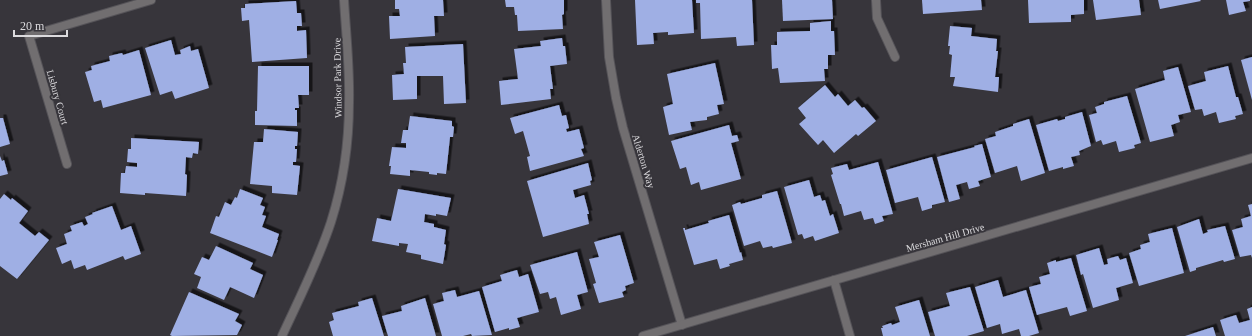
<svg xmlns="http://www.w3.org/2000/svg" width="1252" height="336" font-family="Georgia,serif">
<defs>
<filter id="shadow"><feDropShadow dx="3.5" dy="-3.5" stdDeviation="0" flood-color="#0009"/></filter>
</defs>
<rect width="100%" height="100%" fill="#37353b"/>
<g fill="#9fafe4" filter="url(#shadow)">
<polygon points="395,0 443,0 444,16 434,16 435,36 390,39 389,16 400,16 399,9 395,9"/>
<polygon points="505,0 564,0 564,14 562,15 563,29 518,31 517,15 515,15 514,7 506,7"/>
<polygon points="635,0 692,0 694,33 668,35 668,32 653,33 654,44 637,45"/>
<polygon points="696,0 752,0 754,45 737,46 736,37 701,39 700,3 696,3"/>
<polygon points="782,0 832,0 833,19 783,21"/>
<polygon points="922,0 981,0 982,10 923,14"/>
<polygon points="1028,0 1084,0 1084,14 1071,15 1071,22 1029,23"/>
<polygon points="1093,0 1139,0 1141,15 1096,20"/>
<polygon points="1158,0 1200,0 1201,1 1160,9"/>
<polygon points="1226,0 1250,0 1250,1 1243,2 1246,11 1229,15"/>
<polygon points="296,1 297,13 301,13 302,26 297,26 297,31 306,30 307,58 252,62 249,20 242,21 241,8 245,8 245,4"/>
<polygon points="831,21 831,31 834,31 835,55 828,55 828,69 824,69 825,81 780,83 778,68 772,69 771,45 777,45 777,32 810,31 810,23"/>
<polygon points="950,26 972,28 971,36 997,39 996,51 998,51 995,77 999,77 998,92 953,86 955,77 950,77 952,55 949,54 950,46 948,46"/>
<polygon points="562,38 563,46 565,46 567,64 550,66 553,89 550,89 551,99 501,105 499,81 518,79 514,49 541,46 540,41"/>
<polygon points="171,40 175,55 181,54 180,50 190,46 191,51 198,49 209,88 175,99 172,91 160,95 145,48"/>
<polygon points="463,44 466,103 444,104 443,76 417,76 417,99 393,100 392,75 404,74 403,63 406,63 405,47"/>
<polygon points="139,50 151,95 103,108 101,100 94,102 85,72 92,70 91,66 110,61 109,56 122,53 123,55"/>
<polygon points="1252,57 1252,100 1241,60"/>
<polygon points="715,63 724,104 717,105 719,114 707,117 707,120 690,122 692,130 669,135 663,107 673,104 667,74"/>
<polygon points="258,66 309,66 309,95 298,95 299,108 295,108 295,110 297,110 297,126 255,125 255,111 257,111"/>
<polygon points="1228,66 1236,97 1238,97 1243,114 1235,116 1236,119 1219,123 1216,112 1204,116 1202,109 1195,110 1188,86 1206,81 1204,72"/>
<polygon points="1178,67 1191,112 1178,115 1180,122 1171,125 1174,136 1150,142 1135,89 1165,80 1163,71"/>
<polygon points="825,85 835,97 838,94 848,106 855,100 862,108 864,107 876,121 858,136 856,134 834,153 823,140 818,145 799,124 806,118 798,108"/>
<polygon points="1127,96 1141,143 1134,145 1135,148 1119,152 1116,141 1103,145 1101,140 1096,142 1089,115 1097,113 1095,107 1104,104 1104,102"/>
<polygon points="559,105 562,116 566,115 569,128 566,129 567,132 579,129 584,148 581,149 584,156 530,171 527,157 530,156 523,131 515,134 510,118"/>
<polygon points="1082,112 1091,146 1079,151 1080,155 1071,157 1074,166 1063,169 1063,167 1049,171 1036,125 1057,119 1058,121 1065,119 1065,117"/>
<polygon points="410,116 452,121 452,126 454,127 453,137 450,137 446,174 437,173 437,175 429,174 429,172 410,170 410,176 390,174 391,166 389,166 392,147 406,148 406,143 401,143 403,130 408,130"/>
<polygon points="0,118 3,118 10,144 0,147"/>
<polygon points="1029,119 1045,173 1021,181 1017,166 995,173 985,139 996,136 995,132 1013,126 1013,124"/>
<polygon points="729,125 732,136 737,135 739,141 731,143 741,179 701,190 699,182 691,185 686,167 680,169 671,141"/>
<polygon points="264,129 298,132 297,146 295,146 295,149 297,149 296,162 293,162 293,165 300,166 297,195 272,193 272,186 250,184 254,142 263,142"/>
<polygon points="131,138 199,142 198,154 193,153 192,158 186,157 185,174 187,175 186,196 145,193 145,195 120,193 121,173 125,173 126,166 137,167 137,163 127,162 128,149 131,149"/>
<polygon points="982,144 991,177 978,181 980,186 969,189 967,182 956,185 960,199 949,202 937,157 975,147 974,146"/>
<polygon points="0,156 2,161 4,160 8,174 0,176"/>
<polygon points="932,157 945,202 932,205 932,208 922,211 918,197 895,203 886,170"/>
<polygon points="878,162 893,214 882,216 884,221 875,224 873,218 864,220 861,211 844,216 841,204 840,204 831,175 833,174 831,168 847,164 849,170"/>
<polygon points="588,163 592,180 590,181 591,185 573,190 575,198 584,195 589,214 587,214 589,224 543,237 527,181"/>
<polygon points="809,180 814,197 820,195 822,201 825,200 830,216 833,214 839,233 815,241 813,236 804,239 802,234 798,235 784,187"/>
<polygon points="240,189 263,198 260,205 265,207 262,215 266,216 262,227 279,234 277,240 278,240 272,257 210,233 216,216 219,217 225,202 231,205 235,197 237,198"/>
<polygon points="398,189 451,198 447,216 436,214 436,216 425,214 424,222 434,224 434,227 446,230 444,244 446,245 443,264 421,259 421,255 406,252 408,244 399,243 399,246 372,241 377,218 391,221"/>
<polygon points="777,191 792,243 773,248 772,246 763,248 760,241 744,246 732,205 740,202 741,204 762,198 762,195"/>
<polygon points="4,194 11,200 12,198 28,211 19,223 35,236 39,232 49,240 17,279 0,266 0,199"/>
<polygon points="1252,204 1252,258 1251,255 1240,257 1232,230 1243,227 1241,219 1251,216 1248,205"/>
<polygon points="112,206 121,230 131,226 141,254 125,260 123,256 87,270 85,265 74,269 71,260 62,264 56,248 67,244 64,234 72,231 70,226 82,222 84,226 88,224 85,217 93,214 92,213"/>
<polygon points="729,215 740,253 741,252 743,260 729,264 730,266 720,269 717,259 694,265 683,228 685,228 685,230 709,223 708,221"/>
<polygon points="1199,219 1203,234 1208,232 1207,230 1225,226 1235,259 1224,262 1223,260 1196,268 1196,270 1190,272 1177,227"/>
<polygon points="1172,228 1184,273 1139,286 1129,253 1141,249 1140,245 1150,242 1148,234"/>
<polygon points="620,235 634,283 625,286 626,290 622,292 624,297 599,303 593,284 596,283 589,259 599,257 594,242"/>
<polygon points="216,246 253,263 250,269 263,275 254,298 230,287 224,300 197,288 201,277 194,274 202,257 209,260"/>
<polygon points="1099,248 1104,265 1108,264 1107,259 1118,256 1120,260 1126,258 1133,283 1116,288 1119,300 1093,308 1083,274 1081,275 1076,255"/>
<polygon points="577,252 588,292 577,295 581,309 561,315 556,297 550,299 548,292 540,294 530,265"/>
<polygon points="1071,258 1087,311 1070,316 1067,307 1037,315 1029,287 1041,284 1039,277 1050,274 1047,263 1056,260 1056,262"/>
<polygon points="517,270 519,277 528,274 539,312 517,318 520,327 509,330 509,328 495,332 482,287 502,281 500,275"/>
<polygon points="998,280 1003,297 1026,290 1039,333 1029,336 1021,336 1019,329 1002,334 1000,324 987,328 975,287"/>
<polygon points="970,287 984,331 967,336 935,336 928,312 950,306 946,293"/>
<polygon points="455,290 457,297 479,291 492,335 472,336 471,334 463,336 442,336 433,304 444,301 442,293"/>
<polygon points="189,292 239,314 235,321 242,325 237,335 172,336 170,335"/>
<polygon points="372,298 384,336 333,336 329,322 334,320 332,313 359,306 358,302"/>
<polygon points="425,298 436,336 388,336 382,316 402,311 401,306"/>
<polygon points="919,300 930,336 883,336 881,328 883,328 882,326 891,323 892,325 900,322 895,307"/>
<polygon points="1252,307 1252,336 1225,336 1220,320 1236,315 1239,323 1250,320 1247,309"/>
<polygon points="1213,327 1216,336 1185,336"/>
</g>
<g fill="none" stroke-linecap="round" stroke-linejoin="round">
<defs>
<g id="minor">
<polyline points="606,0 609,57 616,98 623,128 682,325"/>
<polyline points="876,0 877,18 895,57"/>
<polyline points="67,164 29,36 151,0"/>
<polyline points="834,280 850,336"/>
<path d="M282,336C299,299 318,262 331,222C343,184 349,143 349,103C350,69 346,34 344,0"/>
<polyline points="643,336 1252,158"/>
</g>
</defs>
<use href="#minor" stroke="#555358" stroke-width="10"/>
<use href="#minor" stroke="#716e70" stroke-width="8"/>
</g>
<g text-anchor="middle" stroke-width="4" stroke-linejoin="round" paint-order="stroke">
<g font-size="10" fill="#dcdbde" stroke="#37353b">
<text transform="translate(337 78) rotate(-91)" y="4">Windsor Park Drive</text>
<text transform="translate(58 97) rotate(74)" y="4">Lisbury Court</text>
<text transform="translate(644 161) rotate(73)" y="4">Alderton Way</text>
<text transform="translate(945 237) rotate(-16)" y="4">Mersham Hill Drive</text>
</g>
</g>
<path d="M14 30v6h53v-6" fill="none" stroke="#dcdbde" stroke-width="2"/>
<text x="20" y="30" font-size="12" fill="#dcdbde" stroke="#37353b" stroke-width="3" paint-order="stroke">20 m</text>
</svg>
